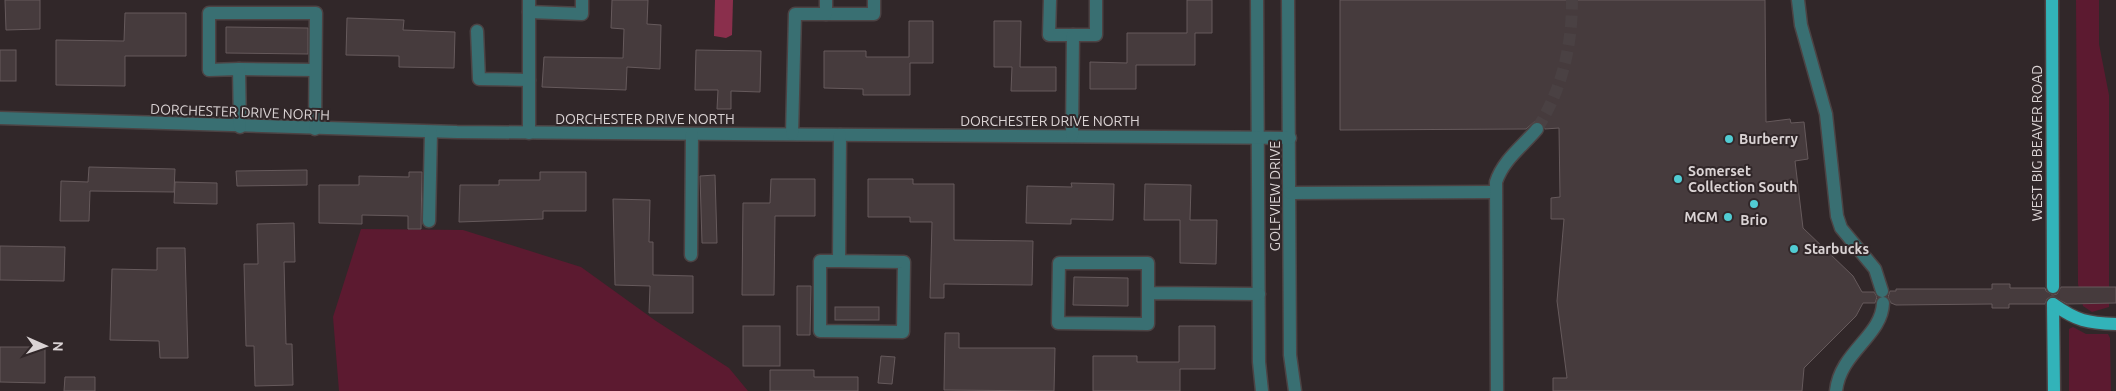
<svg xmlns="http://www.w3.org/2000/svg" width="2116" height="391" font-family="Ubuntu,sans-serif">
<rect width="100%" height="100%" fill="#312729"/>
<g fill="#5c1a30">
<polygon points="2076,0 2099,0 2099,44 2109,95 2109,307 2092,312 2083,306 2078,284"/>
<polygon points="361,229 463,230 581,267 656,321 729,368 748,391 339,391 333,317"/>
<polygon points="2073,327 2086,334 2108,334 2110,338 2111,391 2069,391 2069,329"/>
</g>
<polygon fill="#8a2f4c" points="715,0 733,0 732,35 726,38 714,36"/>
<g fill="#463b3d" stroke="#665a5c">
<polygon points="5,0 40,0 40,29 6,30"/>
<polygon points="612,0 648,0 647,24 661,25 660,69 627,67 626,90 542,87 544,57 623,58 624,29 611,28"/>
<polygon points="1187,0 1212,0 1212,33 1195,33 1195,65 1136,65 1136,89 1090,89 1090,62 1127,63 1127,33 1187,33"/>
<polygon points="1340,0 1765,0 1766,122 1790,119 1791,123 1804,122 1808,159 1795,161 1803,228 1853,276 1862,292 1874,292 1877,297 1875,303 1863,303 1856,316 1804,368 1802,391 1553,391 1553,378 1567,378 1557,301 1564,219 1551,219 1551,198 1560,197 1559,128 1545,129 1543,123 1538,121 1534,122 1526,129 1340,130"/>
<polygon points="125,13 186,13 186,56 125,56 125,86 56,85 56,40 124,41"/>
<polygon points="347,18 404,20 403,30 455,32 454,68 399,67 399,56 346,55"/>
<polygon points="909,21 933,21 933,63 910,63 910,95 863,95 863,89 824,88 824,51 866,51 866,57 909,57"/>
<polygon points="994,21 1021,21 1020,67 1056,67 1056,91 1011,91 1012,67 994,67"/>
<polygon points="226,27 308,28 308,54 226,53"/>
<rect x="0" y="50" width="16" height="31"/>
<polygon points="696,50 761,51 760,92 731,91 731,109 717,109 718,90 695,90"/>
<polygon points="89,167 175,169 174,192 90,191 89,221 60,221 61,181 88,182"/>
<polygon points="307,170 307,185 237,186 236,171"/>
<polygon points="409,172 422,172 421,229 408,229 408,216 362,215 362,224 319,223 319,185 359,185 359,176 409,177"/>
<polygon points="540,172 586,172 586,211 543,211 543,219 459,222 460,185 499,185 499,180 540,180"/>
<polygon points="715,175 717,243 702,243 700,176"/>
<polygon points="771,179 815,179 815,216 775,216 774,295 742,295 743,203 770,203"/>
<polygon points="868,179 913,179 913,184 954,184 954,240 1033,241 1032,285 944,284 944,298 930,298 932,222 910,222 910,217 868,217"/>
<polygon points="175,182 217,183 217,204 174,203"/>
<polygon points="1071,183 1114,184 1113,220 1071,219 1071,224 1026,223 1027,186 1072,187"/>
<polygon points="1145,184 1191,185 1190,220 1217,220 1216,264 1180,263 1180,220 1144,220"/>
<polygon points="613,199 650,200 649,242 653,242 653,275 693,276 693,313 649,313 650,286 615,285"/>
<polygon points="294,223 295,262 284,262 286,344 292,344 293,385 255,386 254,346 246,346 244,264 258,264 257,224"/>
<polygon points="0,246 65,247 64,281 0,280"/>
<polygon points="157,248 185,248 188,358 160,358 159,341 110,340 112,269 157,270"/>
<polygon points="1074,277 1128,278 1128,306 1073,305"/>
<polygon points="1992,284 2010,284 2010,288 2045,288 2046,291 2053,295 2057,294 2061,287 2116,287 2116,303 2067,304 2052,296 2047,299 2045,304 2009,304 2009,308 1992,308 1992,304 1896,305 1891,303 1888,297 1890,291 1896,291 1896,289 1992,289"/>
<polygon points="797,286 811,286 810,335 797,335"/>
<rect x="835" y="307" width="44" height="13"/>
<rect x="743" y="326" width="37" height="40"/>
<polygon points="1179,326 1215,326 1215,369 1180,369 1180,391 1093,391 1093,356 1137,356 1137,362 1179,362"/>
<polygon points="945,333 959,333 959,348 1055,348 1054,391 944,390"/>
<polygon points="0,347 45,347 45,383 0,382"/>
<polygon points="881,356 895,357 892,384 878,383"/>
<polygon points="770,370 814,370 814,377 858,377 858,391 770,391"/>
<polygon points="65,377 95,377 95,391 64,391"/>
</g>
<g fill="none" stroke-linecap="round" stroke-linejoin="round">
<path stroke="#4a4143" stroke-width="12" stroke-dasharray="12 6" stroke-linecap="butt" d="M1537,129C1562,89 1572,47 1572,0"/>
<defs>
<g id="minor">
<polyline points="1050,0 1049,35 1073,35"/>
<polyline points="1257,0 1259,362 1262,391"/>
<polyline points="1288,0 1290,355 1295,391"/>
<polyline points="1798,0 1801,25 1826,114 1837,216 1841,228 1875,269 1882,291"/>
<polyline points="529,12 582,14 582,0"/>
<polyline points="826,14 874,14 874,0"/>
<polyline points="477,31 479,79 529,80"/>
<polyline points="239,69 315,70"/>
<polyline points="0,118 457,132 1290,138"/>
<polyline points="240,127 239,69 209,70 209,13 316,13 315,129"/>
<polyline points="529,133 529,0"/>
<polyline points="792,134 795,14 826,14 826,0"/>
<polyline points="1072,136 1073,35 1096,35 1096,0"/>
<polyline points="1290,193 1495,192"/>
<polyline points="429,221 431,132"/>
<polyline points="691,255 692,134"/>
<polyline points="839,261 904,262 903,332 820,331 820,261 839,261 840,135"/>
<polyline points="1148,293 1148,324 1058,323 1059,263 1148,263 1148,293 1259,294"/>
<path d="M1497,391L1496,182C1503,160 1523,146 1537,129"/>
<path d="M1836,391C1840,352 1882,336 1883,303"/>
</g>
<g id="major">
<polyline points="2052,0 2053,287"/>
<polyline points="2053,304 2054,391"/>
<path d="M2053,304C2077,321 2087,323 2116,324"/>
</g>
</defs>
<use href="#minor" stroke="#4c4344" stroke-width="15"/>
<use href="#major" stroke="#4c4344" stroke-width="15"/>
<use href="#minor" stroke="#396f72" stroke-width="12"/>
<use href="#major" stroke="#32b3b9" stroke-width="12"/>
</g>
<g fill="#51ccd3" stroke="#312729" stroke-width="2">
<circle cx="1729" cy="139" r="5"/>
<circle cx="1678" cy="179" r="5"/>
<circle cx="1754" cy="204" r="5"/>
<circle cx="1728" cy="217" r="5"/>
<circle cx="1794" cy="249" r="5"/>
</g>
<g text-anchor="middle" stroke-width="4" stroke-linejoin="round" paint-order="stroke">
<g font-size="14" fill="#dad3d4" stroke="#312729">
<text transform="translate(240 112) rotate(2)" y="5">DORCHESTER DRIVE NORTH</text>
<text x="645" y="124">DORCHESTER DRIVE NORTH</text>
<text x="1050" y="126">DORCHESTER DRIVE NORTH</text>
<text transform="translate(2037 143) rotate(-90)" y="5">WEST BIG BEAVER ROAD</text>
<text transform="translate(1275 196) rotate(-90)" y="5">GOLFVIEW DRIVE</text>
</g>
<g font-size="14" font-weight="bold" fill="#dad3d4" stroke="#312729" text-anchor="start">
<text x="1739" y="144">Burberry</text>
<text x="1688" y="176">Somerset<tspan x="1688" dy="16">Collection South</tspan></text>
<text x="1718" y="222" text-anchor="end">MCM</text>
<text x="1754" y="225" text-anchor="middle">Brio</text>
<text x="1804" y="254">Starbucks</text>
</g>
</g>
<g transform="translate(45 346) rotate(92)" stroke="#312729" stroke-width="4" paint-order="stroke">
<path d="M0-4L9 19L0 12L-9 19Z" fill="#dad3d4"/>
<text y="-8" font-size="14" font-weight="bold" text-anchor="middle" fill="#dad3d4">N</text>
</g>
</svg>
